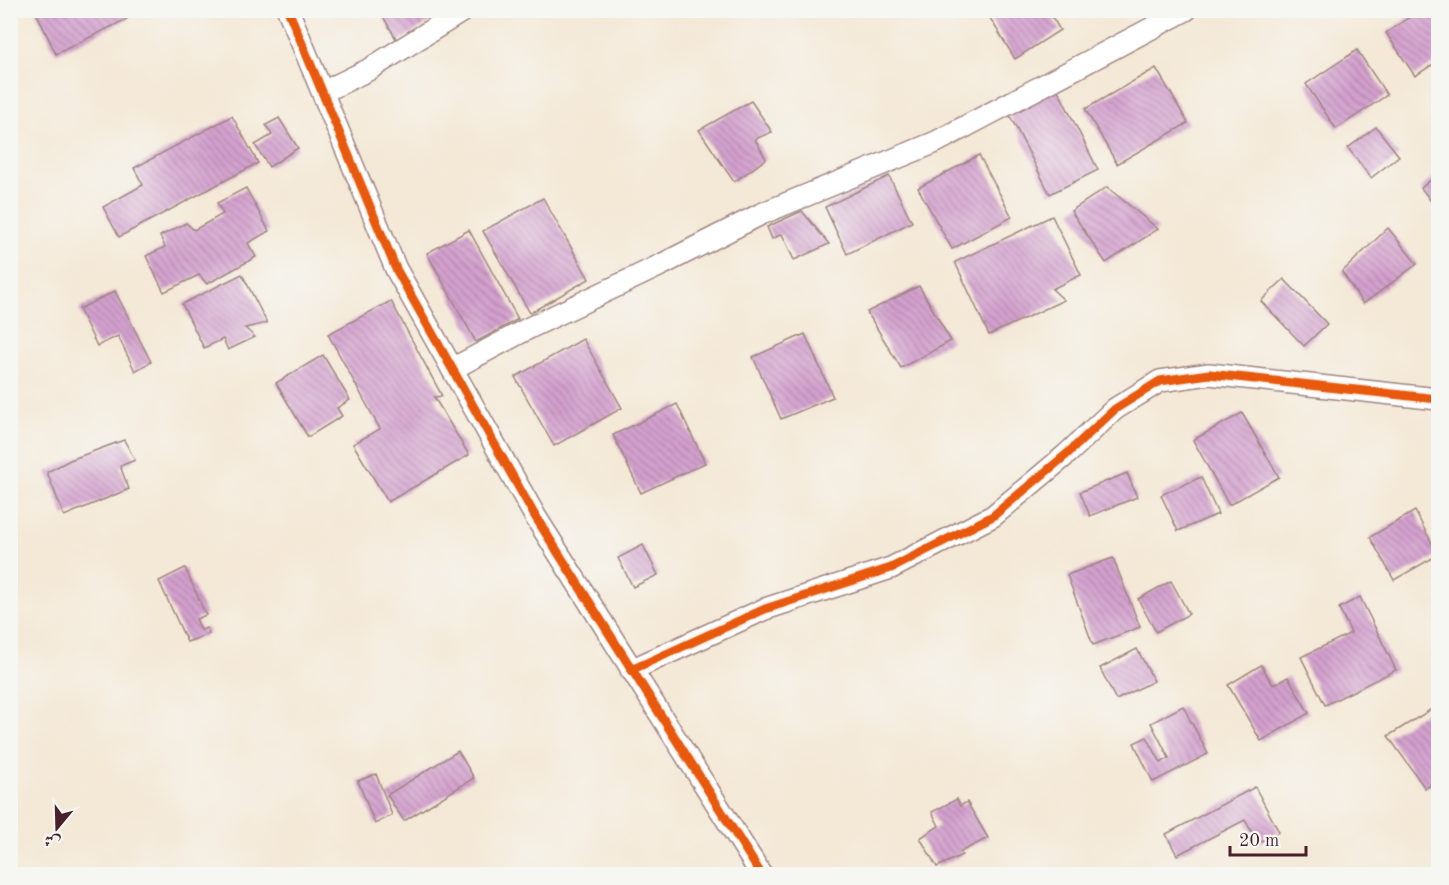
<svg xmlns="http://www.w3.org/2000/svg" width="1449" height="885" font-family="'Old Standard TT',Amiri,serif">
<defs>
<pattern id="building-back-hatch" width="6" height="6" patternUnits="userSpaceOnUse" patternTransform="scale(1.5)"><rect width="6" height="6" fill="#d4a1cf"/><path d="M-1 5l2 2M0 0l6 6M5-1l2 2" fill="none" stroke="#ae83a8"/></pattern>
</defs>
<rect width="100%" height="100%" fill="#f6f6f2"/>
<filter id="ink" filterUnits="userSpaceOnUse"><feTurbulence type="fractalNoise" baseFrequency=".0167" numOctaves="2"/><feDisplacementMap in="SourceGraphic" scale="12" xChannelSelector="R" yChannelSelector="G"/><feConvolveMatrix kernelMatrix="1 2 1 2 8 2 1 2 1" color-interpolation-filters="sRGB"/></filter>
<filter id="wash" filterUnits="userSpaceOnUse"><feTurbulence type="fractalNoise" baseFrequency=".008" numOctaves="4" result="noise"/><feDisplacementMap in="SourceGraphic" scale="24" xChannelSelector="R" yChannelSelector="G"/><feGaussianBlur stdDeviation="1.35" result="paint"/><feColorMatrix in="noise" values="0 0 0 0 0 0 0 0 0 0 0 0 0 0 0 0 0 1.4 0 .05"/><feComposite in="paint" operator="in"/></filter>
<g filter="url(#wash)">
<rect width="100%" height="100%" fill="#f4e8d6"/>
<g id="blocks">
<g fill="url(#building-back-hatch)">
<polygon points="35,10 123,10 127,19 56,54"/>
<polygon points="379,10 448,10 398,42"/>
<polygon points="985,10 1048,10 1060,30 1015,59"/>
<polygon points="1420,10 1438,10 1438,61 1415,76 1386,33"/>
<polygon points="1357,50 1387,95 1336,129 1306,84"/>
<polygon points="1156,68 1188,123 1117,164 1085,109"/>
<polygon points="1057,88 1098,170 1050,194 1008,112"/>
<polygon points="751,101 772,132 755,139 766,159 734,182 699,130"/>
<polygon points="232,116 258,163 119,237 103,207 143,185 134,168"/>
<polygon points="279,118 298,148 269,167 255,145 272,135 266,125"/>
<polygon points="1376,127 1399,156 1371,178 1348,148"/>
<polygon points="979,155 1012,217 952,249 918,188"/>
<polygon points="1438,174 1438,210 1421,188"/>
<polygon points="889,176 912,222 847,254 825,207"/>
<polygon points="1107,187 1158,229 1106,263 1071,211"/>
<polygon points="246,188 269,231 248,243 256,257 207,284 199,275 164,292 146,256 165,247 160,236 186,223 194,230 223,214 217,203"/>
<polygon points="543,198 589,279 530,313 483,231"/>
<polygon points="802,211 829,244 794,260 782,234 772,239 767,227"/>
<polygon points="1052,216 1081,275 1052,289 1064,300 989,335 955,262"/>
<polygon points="1388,228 1417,264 1363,304 1342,272"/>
<polygon points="469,230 518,319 476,342 427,253"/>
<polygon points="242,274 267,323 245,328 255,337 228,350 223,339 204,348 182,304"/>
<polygon points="1284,279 1327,324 1304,346 1261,301"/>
<polygon points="919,286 951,341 901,368 867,312"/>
<polygon points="115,291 151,362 135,371 118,336 97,346 79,309"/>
<polygon points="391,301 442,396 434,397 469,455 388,502 353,444 380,429 328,334"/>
<polygon points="805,334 833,397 781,419 753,357"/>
<polygon points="583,339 622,408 554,446 515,377"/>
<polygon points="323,355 350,400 337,408 342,416 308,437 276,383"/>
<polygon points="677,404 705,463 641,493 613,435"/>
<polygon points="1242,413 1279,477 1229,505 1193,440"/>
<polygon points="124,440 135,460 120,466 129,489 64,516 47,472 70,460"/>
<polygon points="1127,473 1137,497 1090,516 1080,492"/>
<polygon points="1201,477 1218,514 1178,531 1161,495"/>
<polygon points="1415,511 1438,555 1394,580 1370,537"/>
<polygon points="643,545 658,575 633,587 618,558"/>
<polygon points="1113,558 1140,627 1093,645 1067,575"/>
<polygon points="185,568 206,615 196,619 201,630 207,628 209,634 187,642 159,581"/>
<polygon points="1171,581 1189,614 1156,632 1138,599"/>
<polygon points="1360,597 1396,670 1325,705 1301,657 1351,633 1339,608"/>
<polygon points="1137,649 1154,681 1116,700 1100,668"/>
<polygon points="1261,665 1273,685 1288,677 1309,713 1261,741 1228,685"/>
<polygon points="1438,705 1438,782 1425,788 1388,736"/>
<polygon points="1183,706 1208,754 1153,782 1134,743 1147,737 1161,763 1169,758 1151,723"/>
<polygon points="458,751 474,778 404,821 387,795"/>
<polygon points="376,774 392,815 375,824 358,781"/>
<polygon points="1255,787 1279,832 1258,843 1245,820 1177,855 1166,834"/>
<polygon points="957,799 960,806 967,802 988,838 960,852 962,855 937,867 920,838 939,826 932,812"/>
</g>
</g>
</g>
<g filter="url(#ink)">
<use href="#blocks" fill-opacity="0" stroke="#9f8480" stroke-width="1.5"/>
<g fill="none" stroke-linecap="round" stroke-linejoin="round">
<defs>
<g id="street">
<polyline points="288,10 396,269 535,516 761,874"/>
<polyline points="323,92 368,70 464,10"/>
<polyline points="452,369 529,328 663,264 761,214 936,142 1186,10"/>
<polyline points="631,670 765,609 891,568 993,516 1067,454 1115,409 1160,381 1209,374 1438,399"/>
</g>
</defs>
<use href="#street" stroke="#9f8480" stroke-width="24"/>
<use href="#street" stroke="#fff" stroke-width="21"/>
<defs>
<g id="cycleway">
<polyline points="288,10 396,269 535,516 761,874"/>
<polyline points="631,670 765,609 891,568 993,516 1067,454 1115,409 1160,381 1209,374 1438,399"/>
</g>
</defs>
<use href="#cycleway" stroke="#f6f6f2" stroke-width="13"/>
<use href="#cycleway" stroke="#e8590c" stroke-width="9"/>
</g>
</g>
<rect width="1449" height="885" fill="none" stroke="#f6f6f2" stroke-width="36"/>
<g transform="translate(57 828) rotate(199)" stroke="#f6f6f2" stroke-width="4.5" paint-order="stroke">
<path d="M0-4.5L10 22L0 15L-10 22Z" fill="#4a1f2b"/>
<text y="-9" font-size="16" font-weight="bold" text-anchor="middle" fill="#4a1f2b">ش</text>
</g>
<path d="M1230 846v9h76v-9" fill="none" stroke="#4a1f2b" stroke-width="3"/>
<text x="1239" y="846" font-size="18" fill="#4a1f2b" stroke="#f6f6f2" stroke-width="4.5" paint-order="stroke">20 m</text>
</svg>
